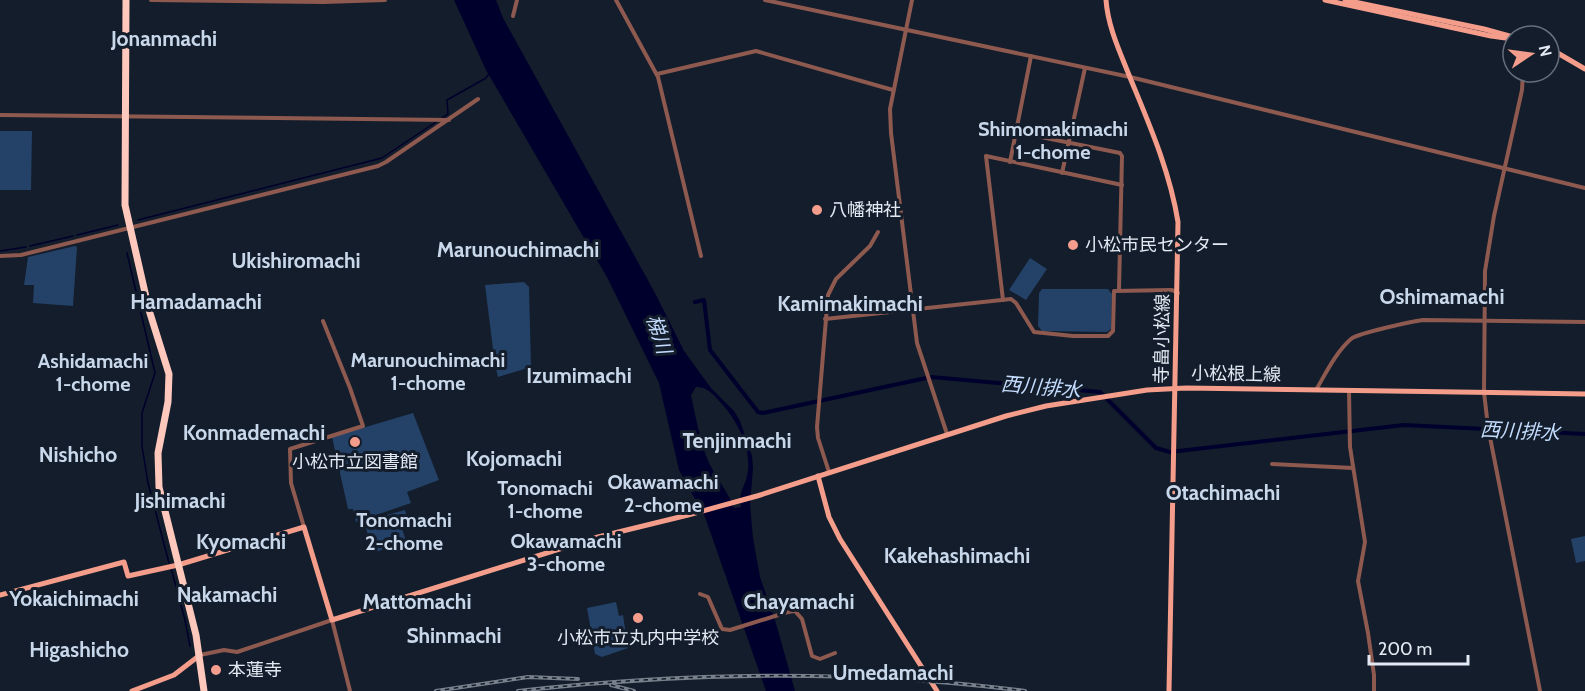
<svg xmlns="http://www.w3.org/2000/svg" width="1585" height="691" font-family="Cabin,'Noto Sans JP',sans-serif">
<rect width="100%" height="100%" fill="#131d2b"/>
<g fill="#244168">
<polygon points="0,131 32,131 31,190 0,190"/>
<polygon points="75,246 77,247 73,306 33,303 34,285 24,285 28,257"/>
<polygon points="1030,258 1047,269 1026,300 1009,290"/>
<polygon points="524,282 529,287 531,367 498,377 495,365 485,285"/>
<polygon points="1042,289 1108,289 1112,294 1111,329 1107,332 1042,331 1038,326 1039,293"/>
<polygon points="413,413 439,480 407,492 411,503 356,522 353,509 348,509 332,437"/>
<polygon points="405,510 407,517 399,520 406,541 373,553 364,521"/>
<polygon points="1585,536 1585,561 1576,563 1571,539"/>
<polygon points="616,602 619,616 623,615 628,648 602,657 595,654 587,608"/>
</g>
<path fill="#00002c" fill-rule="evenodd" d="M454,0H496L503,18L655,293L684,351L711,388L734,411L740,421L752,456L753,469L750,504L753,538L760,577L775,620L795,691H766L705,517L679,470L659,383L608,279L486,70ZM696,387C707,386 715,396 722,404C738,422 753,451 747,476C744,489 738,492 741,507L734,508C728,492 717,479 709,463C700,442 696,418 691,395Z"/>
<g fill="none" stroke-linecap="round" stroke-linejoin="round">
<g stroke="#00002c" stroke-width="1.5">
<polyline points="442,118 448,114 447,100 486,78 489,74"/>
<polyline points="138,220 382,158 436,122"/>
<polyline points="77,235 118,225"/>
<polyline points="30,246 73,236"/>
<polyline points="0,251 26,247"/>
<polyline points="127,253 155,373 142,413 142,446 148,483 169,563"/>
<polyline points="171,568 185,620 190,646"/>
</g>
<polyline stroke="#00002c" stroke-width="4" points="695,302 704,300 710,350 758,412 763,413 931,377 1100,392 1156,448 1170,452 1404,425 1585,434"/>
<g stroke="#8e594f" stroke-width="4">
<polyline points="151,0 324,2 385,0"/>
<polyline points="616,0 658,77 701,256"/>
<polyline points="765,0 1130,77 1585,188"/>
<polyline points="912,0 890,109 891,133 917,343 947,434"/>
<polyline points="513,16 517,0"/>
<polyline points="1523,72 1522,90 1494,216 1485,271 1484,392 1488,427 1540,691"/>
<polyline points="657,74 756,51 893,90"/>
<polyline points="0,115 449,120"/>
<polyline points="1016,132 1120,153 1122,156 1119,290"/>
<polyline points="1010,162 1031,56"/>
<polyline points="1062,173 1085,68"/>
<polyline points="0,256 21,255 378,166 386,162 478,99"/>
<polyline points="1003,300 986,156 1122,185"/>
<polyline points="825,319 1011,299 1016,303 1034,332 1073,336 1108,336 1113,331 1114,291 1172,290 1178,293"/>
<path d="M1316,390C1326,373 1336,352 1351,339C1358,333 1410,322 1423,320L1585,322"/>
<polyline points="1349,391 1350,447 1365,542 1358,581 1368,633 1374,675 1374,691"/>
<polyline points="1272,464 1353,468"/>
<polyline points="829,472 818,438 817,427 828,295 836,279 870,246 878,232"/>
<polyline points="304,527 291,483 290,449 363,426 350,388 323,321"/>
<polyline points="700,594 708,597 722,629 730,630 788,612 795,611 802,619 812,656 820,659 835,653"/>
<polyline points="200,655 224,650 237,652 332,620 350,691"/>
</g>
<g stroke="#f59d8b" stroke-width="5">
<path d="M1106,0C1108,28 1121,54 1131,80C1150,126 1170,172 1178,222L1169,691"/>
<polyline points="1325,0 1491,36 1513,39"/>
<polyline points="1345,0 1484,29 1513,37"/>
<polyline points="1549,48 1585,69"/>
<polyline points="818,476 829,517 840,539 937,691"/>
<polyline points="0,595 124,562 128,576 178,565 304,527 332,620 598,537 688,515 757,496 1006,416 1046,406 1147,390 1186,388 1585,394"/>
<polyline points="132,691 174,675 200,655"/>
</g>
<polyline stroke="#fec8bc" stroke-width="7" points="126,0 125,205 149,310 169,374 168,402 158,453 159,487 196,635 204,691"/>
<defs>
<g id="rail">
<polyline points="611,685 634,691"/>
<polyline points="436,691 528,677 578,679"/>
<path d="M518,691C687,672 856,669 1025,691"/>
</g>
</defs>
<use href="#rail" stroke="#78808c" stroke-width="4"/>
<use href="#rail" stroke="#131d2b" stroke-width="1.5" stroke-dasharray="4.5" stroke-linecap="butt"/>
</g>
<g fill="#f49d8c" stroke="#131d2b" stroke-width="2">
<circle cx="817" cy="210" r="6"/>
<circle cx="1073" cy="245" r="6"/>
<circle cx="355" cy="442" r="6"/>
<circle cx="638" cy="618" r="6"/>
<circle cx="216" cy="670" r="6"/>
</g>
<g text-anchor="middle" stroke-width="6" stroke-linejoin="round" paint-order="stroke">
<g font-size="18" fill="#e2e9f3" stroke="#131d2b" text-anchor="start">
<text x="829" y="216">八幡神社</text>
<text x="1085" y="251">小松市民センター</text>
<text x="355" y="468" text-anchor="middle">小松市立図書館</text>
<text x="638" y="644" text-anchor="middle">小松市立丸内中学校</text>
<text x="228" y="676">本蓮寺</text>
</g>
<g font-size="18" fill="#e2e9f3" stroke="#131d2b">
<text transform="translate(1162 339) rotate(-89)" y="6">寺畠小松線</text>
<text transform="translate(1236 374) rotate(1)" y="6">小松根上線</text>
</g>
<g font-size="20" font-weight="bold" fill="#c8d7ea" stroke="#131d2b">
<text x="1053" y="136">Shimomakimachi<tspan x="1053" dy="23">1-chome</tspan></text>
<text x="428" y="367">Marunouchimachi<tspan x="428" dy="23">1-chome</tspan></text>
<text x="93" y="368">Ashidamachi<tspan x="93" dy="23">1-chome</tspan></text>
<text x="663" y="489">Okawamachi<tspan x="663" dy="23">2-chome</tspan></text>
<text x="545" y="495">Tonomachi<tspan x="545" dy="23">1-chome</tspan></text>
<text x="404" y="527">Tonomachi<tspan x="404" dy="23">2-chome</tspan></text>
<text x="566" y="548">Okawamachi<tspan x="566" dy="23">3-chome</tspan></text>
</g>
<g font-size="20" font-style="italic" fill="#c3dbfd" stroke="#131d2b">
<text transform="translate(659 334) rotate(72)" y="7">梯川</text>
<text transform="translate(1041 387) rotate(5)" y="7">西川排水</text>
<text transform="translate(1520 431) rotate(3)" y="7">西川排水</text>
</g>
<g font-size="21" font-weight="bold" fill="#c8d7ea" stroke="#131d2b">
<text x="164" y="46">Jonanmachi</text>
<text x="518" y="257">Marunouchimachi</text>
<text x="296" y="268">Ukishiromachi</text>
<text x="1442" y="304">Oshimamachi</text>
<text x="196" y="309">Hamadamachi</text>
<text x="850" y="311">Kamimakimachi</text>
<text x="579" y="383">Izumimachi</text>
<text x="254" y="440">Konmademachi</text>
<text x="737" y="448">Tenjinmachi</text>
<text x="78" y="462">Nishicho</text>
<text x="514" y="466">Kojomachi</text>
<text x="1223" y="500">Otachimachi</text>
<text x="180" y="508">Jishimachi</text>
<text x="241" y="549">Kyomachi</text>
<text x="957" y="563">Kakehashimachi</text>
<text x="227" y="602">Nakamachi</text>
<text x="74" y="606">Yokaichimachi</text>
<text x="417" y="609">Mattomachi</text>
<text x="799" y="609">Chayamachi</text>
<text x="454" y="643">Shinmachi</text>
<text x="79" y="657">Higashicho</text>
<text x="893" y="680">Umedamachi</text>
</g>
</g>
<g transform="translate(1531 54) rotate(77)"><circle r="28" fill="#131d2b" stroke="#666f7b" stroke-width="1.5"/>
<path d="M0-4.5L10 22L0 15L-10 22Z" fill="#f49d8c"/>
<text y="-9" font-size="16" font-weight="bold" text-anchor="middle" fill="#e2e9f3">N</text>
</g>
<path d="M1369 655v9h99v-9" fill="none" stroke="#e2e9f3" stroke-width="3"/>
<text x="1378" y="655" font-size="18" fill="#e2e9f3" stroke="#131d2b" stroke-width="4.5" paint-order="stroke">200 m</text>
</svg>
